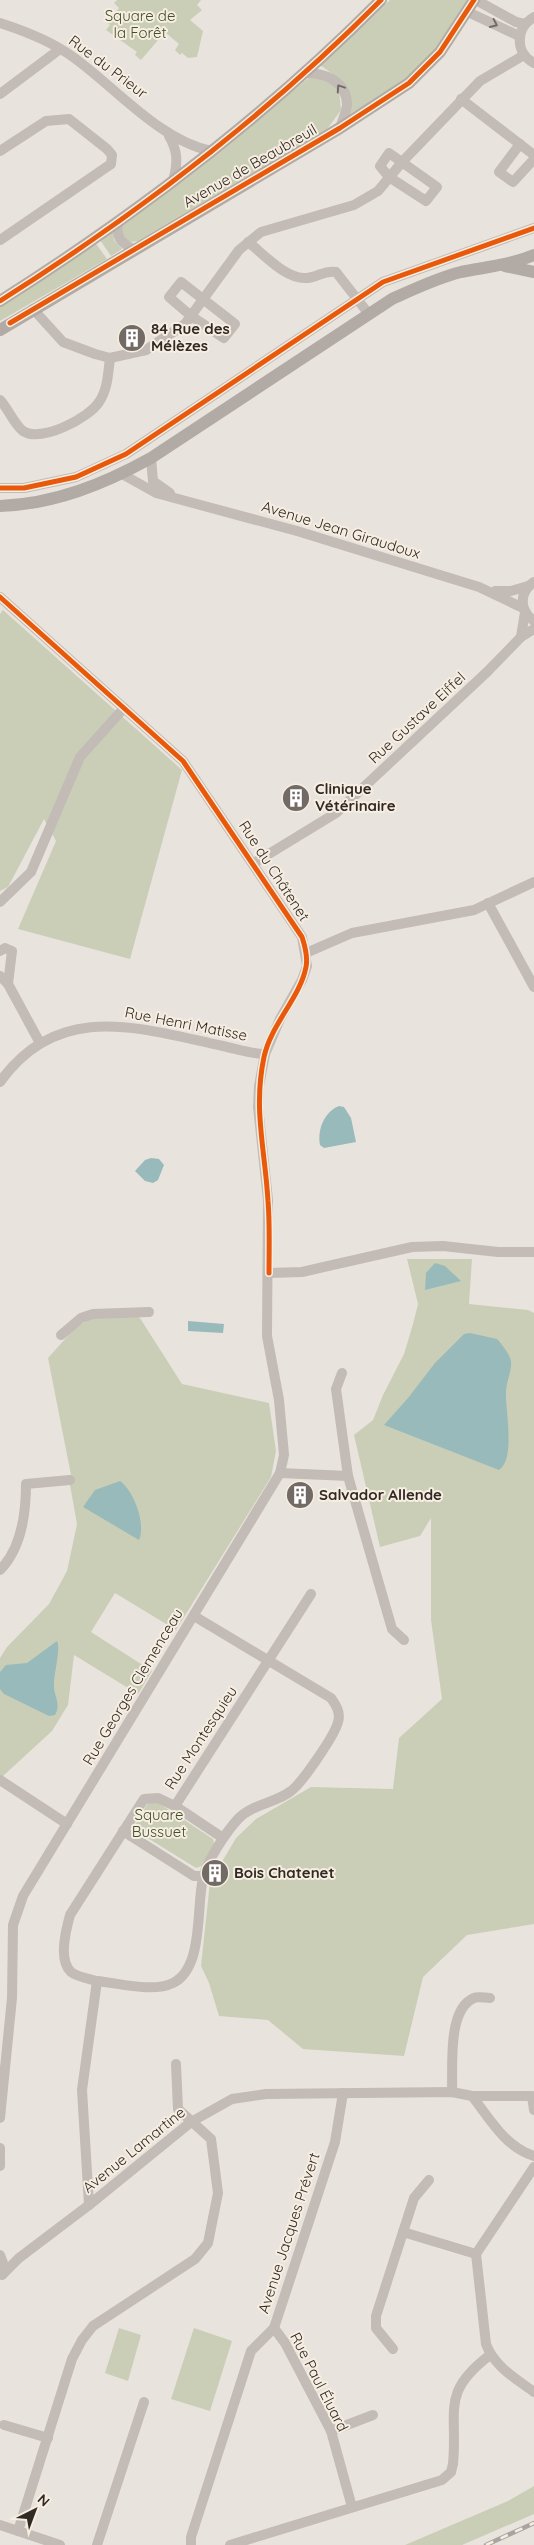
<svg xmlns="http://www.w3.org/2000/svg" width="534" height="2545" font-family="Quicksand,sans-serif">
<rect width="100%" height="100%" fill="#e9e3dd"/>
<g fill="#caceb7">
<polygon points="117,0 201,0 197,5 202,10 190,20 203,31 197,57 188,58 182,53 180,55 175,50 179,44 165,32 141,60 135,55 137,52 106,30 110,25 107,22 119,8 114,3"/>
<path d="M390,0H467C456,17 446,36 433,52C410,80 377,98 347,116L338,78L320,65Z"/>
<polygon points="310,77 327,80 339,90 341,110 328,128 138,241 130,242 124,240 120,229 124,223 178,183"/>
<polygon points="113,231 114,240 122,249 111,256 100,240"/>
<polygon points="94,241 107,259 0,321 0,304"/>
<polygon points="3,610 182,770 130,959 18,929 56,841 44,819 8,887 0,891 0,614"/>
<polygon points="407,1259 472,1259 469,1304 528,1310 534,1313 534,1924 467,1935 423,1977 404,2056 303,2049 268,2020 219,2016 209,1983 201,1966 210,1882 236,1838 256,1819 311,1787 393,1789 399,1738 442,1699 431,1620 431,1518 420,1536 380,1547 354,1435 373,1420 383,1395 404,1354 413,1324 418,1304"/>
<polygon points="138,1315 182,1384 269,1403 276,1451 271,1477 176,1630 115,1593 91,1632 152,1671 138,1694 74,1655 68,1705 52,1731 2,1777 0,1775 0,1658 7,1647 49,1604 67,1571 77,1524 70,1485 71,1475 48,1358 75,1328 90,1319"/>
<polygon points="157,1802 213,1839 215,1847 202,1866 196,1868 138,1832 135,1825 148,1803"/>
<polygon points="119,2328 141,2335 128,2381 105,2373"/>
<polygon points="194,2328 232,2341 210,2411 171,2399"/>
<polygon points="534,2486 534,2514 462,2545 405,2545 508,2501"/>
</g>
<g fill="#99baba">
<path d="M339,1106L344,1107L351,1118L356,1142L324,1148L320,1145C317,1130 324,1112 339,1106Z"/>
<polygon points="151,1158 159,1159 164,1165 158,1180 153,1183 145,1181 135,1171 145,1160"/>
<polygon points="435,1263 445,1266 461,1281 425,1290 426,1273"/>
<polygon points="188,1321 224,1324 223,1333 188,1331"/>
<path d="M470,1333L497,1339C502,1344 510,1355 511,1361C512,1372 506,1381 506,1392C505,1409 516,1459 499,1470L384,1425L408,1398L435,1363L464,1334Z"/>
<path d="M120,1481C134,1491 146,1524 139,1540L83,1507L95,1490Z"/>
<path d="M57,1641C61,1649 54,1673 54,1684C53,1695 62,1704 55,1715L49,1716L4,1694L0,1689V1672L6,1665L27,1663Z"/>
</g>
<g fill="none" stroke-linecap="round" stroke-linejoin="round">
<g stroke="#c2bbb6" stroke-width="10">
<polyline points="476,0 516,22 525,24"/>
<polyline points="468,12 519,36"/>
<path d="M534,17C515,28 515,53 534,63"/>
<path d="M0,23C25,31 51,41 73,57C115,87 159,140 211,151"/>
<path d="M303,73C323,72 346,80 347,104C347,111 342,121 340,128"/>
<polyline points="0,94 60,49"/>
<polyline points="461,99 534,155"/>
<path d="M169,136C178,151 178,163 173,181"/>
<polyline points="520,144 499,172 513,182 534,159"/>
<polyline points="0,151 46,121 69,119 107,149 112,155 111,164 0,240"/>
<polygon points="389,153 437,187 426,201 389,177 380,166"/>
<path d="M118,221C116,236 119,242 133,249"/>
<path d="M248,242C264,254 286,280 307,278C318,277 324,270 336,272L368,313"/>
<polygon points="181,282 235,324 224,338 191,316 169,297"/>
<polyline points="33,309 63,342 95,354 110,358 146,350 185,324 239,250 261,232 354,205 378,191 403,161 480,81 524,55"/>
<path d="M0,400C8,408 14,424 23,431C41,443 89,418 99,402C108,389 108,373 110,358"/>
<polyline points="151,458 153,481 170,493"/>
<polyline points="122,474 156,493 297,531 479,587 523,608"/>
<polyline points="0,488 24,488 76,477 126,454 383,282 534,228"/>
<path d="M534,582C519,592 519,610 534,621"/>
<polyline points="495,591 511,591 528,586"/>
<polyline points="0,597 183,761 302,937 307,966 302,980 280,1019 265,1054 259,1086 258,1107 268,1200 267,1336 279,1400 284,1455 280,1473 23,1896 13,1925 12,1998 0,2118"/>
<polyline points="521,637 525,612"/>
<polyline points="254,863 336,813 487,672 521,637 534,629"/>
<polyline points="0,902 31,872 80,757 124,708"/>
<polyline points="488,903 534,987"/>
<polyline points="0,951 5,948 12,951 8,984"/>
<polyline points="306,953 352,933 474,910 534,882"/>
<polyline points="0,976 8,984 40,1043"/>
<path d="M0,1082C59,999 141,1029 223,1046C237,1049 251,1054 265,1054"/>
<polyline points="269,1273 302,1272 412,1247 443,1246 498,1252 534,1252"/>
<polyline points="61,1335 81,1318 93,1314 149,1312"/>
<polyline points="342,1373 336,1389 348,1476 392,1629 404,1640"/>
<polyline points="280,1473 348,1476"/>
<path d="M0,1570C22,1548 26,1513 26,1484L70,1480"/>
<polyline points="0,1780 67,1824"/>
<polyline points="175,1806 223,1838"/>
<polyline points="123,1831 194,1876 203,1876"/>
<path d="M97,1981C90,1979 77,1977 71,1972C58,1960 66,1930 70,1915L144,1799L158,1798L175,1806L311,1594"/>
<path d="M452,2092C453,2067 447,2009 474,1998C478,1996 485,1998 490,1998"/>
<path d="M472,2096C490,2119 505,2147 534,2156"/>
<polyline points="0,2148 0,2166"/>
<path d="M89,2205L82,2090L97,1981C119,1983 152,1993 173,1983C204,1968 196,1907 203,1878C207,1861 226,1832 238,1819C252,1804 276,1803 291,1791C302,1783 335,1735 338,1722C341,1713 336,1705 331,1698L194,1616"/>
<polyline points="403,2232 476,2254"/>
<path d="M476,2254L486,2344C494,2366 515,2378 534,2392"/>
<polyline points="476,2254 534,2167"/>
<polyline points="0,2255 3,2263 2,2275"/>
<polyline points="3,2274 19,2258 89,2205 191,2122 232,2099 266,2094 452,2092 472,2096 532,2096 534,2110"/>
<polyline points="274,2328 285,2343 331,2431 352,2507"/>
<polyline points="393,2349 376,2328 376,2316 414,2198 429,2180"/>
<polyline points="4,2425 48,2438"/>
<polyline points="331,2431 373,2415"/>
<polyline points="0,2525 60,2545"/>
<polyline points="18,2531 72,2359 82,2340 93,2326 195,2259 208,2243 218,2193 211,2139 178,2109 176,2064"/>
<polyline points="97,2545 144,2402"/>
<polyline points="191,2545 191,2537 251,2351 274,2328 335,2142 343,2093"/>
<path d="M230,2545L442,2480L451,2472L453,2464C458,2410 440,2393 490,2355"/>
</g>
<g stroke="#b1aaa5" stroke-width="12">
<polyline points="505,266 534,272"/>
<path d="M0,301C136,215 267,115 381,0"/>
<polyline points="0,330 340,128 409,83 440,52 474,0"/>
<path d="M0,506C55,504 104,484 151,458L392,299C414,289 437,278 461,272C486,267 510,265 534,255"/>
</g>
<defs>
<polyline id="rail" points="486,2545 534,2523"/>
</defs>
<use href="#rail" stroke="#aaa4a0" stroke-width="4.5"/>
<use href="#rail" stroke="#f7eee2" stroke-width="2.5" stroke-dasharray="8" stroke-linecap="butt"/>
<defs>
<g id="cycleway">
<path d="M0,301C136,215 267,115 381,0"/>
<polyline points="10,323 340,128 409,83 440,52 474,0"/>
<polyline points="0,488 24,488 76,477 126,454 383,282 534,228"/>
<path d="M0,597L183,761L302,937C305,946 308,957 306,967C300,998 271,1024 264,1057C253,1109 265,1149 268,1201C270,1225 269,1249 269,1273"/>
</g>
</defs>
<use href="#cycleway" stroke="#f7eee2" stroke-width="8"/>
<use href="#cycleway" stroke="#e8590c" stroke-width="5"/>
</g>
<defs><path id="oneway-chevron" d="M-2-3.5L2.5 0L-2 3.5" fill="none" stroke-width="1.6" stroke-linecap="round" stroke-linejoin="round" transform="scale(1.25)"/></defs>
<g stroke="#736b66">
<use href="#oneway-chevron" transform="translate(494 24) rotate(25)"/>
<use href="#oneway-chevron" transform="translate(340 88) rotate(-124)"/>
</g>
<defs>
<symbol id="building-disc" viewBox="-11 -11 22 22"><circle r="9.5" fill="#726a65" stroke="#f7eee2"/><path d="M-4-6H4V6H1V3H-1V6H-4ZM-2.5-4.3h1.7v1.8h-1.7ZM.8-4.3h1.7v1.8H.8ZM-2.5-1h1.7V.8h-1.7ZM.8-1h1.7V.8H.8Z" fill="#fff"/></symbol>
</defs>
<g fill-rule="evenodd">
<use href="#building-disc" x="116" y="322" width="32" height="32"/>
<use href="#building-disc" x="280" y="782" width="32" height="32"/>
<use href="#building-disc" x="284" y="1479" width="32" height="32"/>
<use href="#building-disc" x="199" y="1857" width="32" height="32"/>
</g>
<g text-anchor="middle" stroke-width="4" stroke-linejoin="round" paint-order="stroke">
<g font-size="15" fill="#414f2a" stroke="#f7eee2">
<text x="140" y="21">Square de<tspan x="140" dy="17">la Forêt</tspan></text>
<text x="159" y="1820">Square<tspan x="159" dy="17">Bussuet</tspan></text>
</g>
<g font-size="15" fill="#322925" stroke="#f7eee2">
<text transform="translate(108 67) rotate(37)" y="5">Rue du Prieur</text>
<text transform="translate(250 166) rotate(-30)" y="5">Avenue de Beaubreuil</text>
<text transform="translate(341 530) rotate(17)" y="5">Avenue Jean Giraudoux</text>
<text transform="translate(417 718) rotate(-43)" y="5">Rue Gustave Eiffel</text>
<text transform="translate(274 871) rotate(57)" y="5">Rue du Châtenet</text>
<text transform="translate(186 1024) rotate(11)" y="5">Rue Henri Matisse</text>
<text transform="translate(133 1687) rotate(-59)" y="5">Rue Georges Clemenceau</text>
<text transform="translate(201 1738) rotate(-57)" y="5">Rue Montesquieu</text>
<text transform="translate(134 2150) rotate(-39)" y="5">Avenue Lamartine</text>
<text transform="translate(289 2233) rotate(-72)" y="5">Avenue Jacques Prévert</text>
<text transform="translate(319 2382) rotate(63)" y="5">Rue Paul Éluard</text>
</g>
<g font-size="15" font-weight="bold" fill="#322925" stroke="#f7eee2" text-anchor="start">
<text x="151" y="334">84 Rue des<tspan x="151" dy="17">Mélèzes</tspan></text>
<text x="315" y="794">Clinique<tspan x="315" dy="17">Vétérinaire</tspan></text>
<text x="319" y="1500">Salvador Allende</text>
<text x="234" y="1878">Bois Chatenet</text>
</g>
</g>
<g transform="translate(35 2510) rotate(42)" stroke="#f7eee2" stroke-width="4" paint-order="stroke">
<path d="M0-4L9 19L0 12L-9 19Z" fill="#322925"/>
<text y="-8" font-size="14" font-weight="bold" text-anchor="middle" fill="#322925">N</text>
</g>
</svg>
